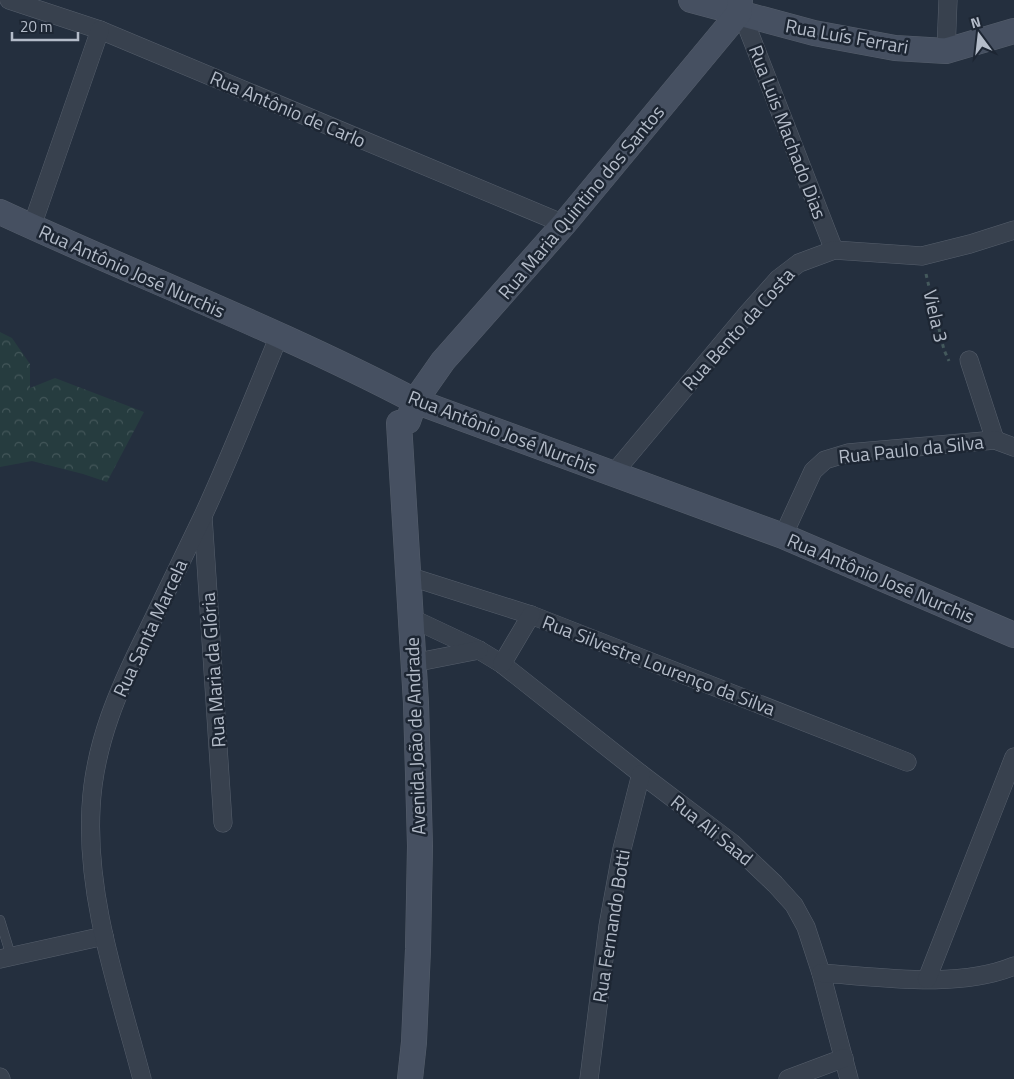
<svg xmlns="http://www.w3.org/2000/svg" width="1014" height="1079" font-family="'Titillium Web',sans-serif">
<defs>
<pattern id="forest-crowns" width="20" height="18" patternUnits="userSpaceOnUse" patternTransform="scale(1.25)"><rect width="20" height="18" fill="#263c3f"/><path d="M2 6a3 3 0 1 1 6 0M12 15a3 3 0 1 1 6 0" fill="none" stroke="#435659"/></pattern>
</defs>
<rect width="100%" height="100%" fill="#242f3e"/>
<polygon fill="url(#forest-crowns)" points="0,332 12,338 30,364 30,388 55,378 144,412 107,482 83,474 32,461 0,467"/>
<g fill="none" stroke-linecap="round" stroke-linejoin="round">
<defs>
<polyline id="lane" points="0,920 11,956"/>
<g id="street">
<polyline points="9,0 100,30 564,224"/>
<polyline points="742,14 834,250"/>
<polyline points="946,51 948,0"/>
<polyline points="32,226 100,30"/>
<polyline points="969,360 995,440"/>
<polyline points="613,474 746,315 778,279 799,263 834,250 922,256 970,244 1014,230"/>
<polyline points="203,517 223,823"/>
<polyline points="783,536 813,471 825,460 848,453 995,440 1014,447"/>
<polyline points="408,576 531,615 907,762"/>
<polyline points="411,618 479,650 502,664 641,774 732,843 775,884 794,905 806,927 821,973 849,1079"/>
<polyline points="413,663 479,650"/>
<polyline points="502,664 531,615"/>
<polyline points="0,959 104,936"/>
<path d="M821,973C881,977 958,989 1014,966"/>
<polyline points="927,979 1014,757"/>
<polyline points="0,1077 1,1079"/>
<path d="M142,1079C119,991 86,900 91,808C94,744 119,688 147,632C165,594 184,556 202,518C230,458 254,396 279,336"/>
<polyline points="589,1079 608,926 622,849 641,774"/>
<polyline points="788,1079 844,1058"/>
</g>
<g id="secondary">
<polyline points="691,0 814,33 895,48 946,51 1014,31"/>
<path d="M0,212C138,276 280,330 415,401L783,536L1014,635"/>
<polyline points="410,1079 414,1042 418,949 420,846 416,703 399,423 408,421 415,401 443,361 564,224 739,13 740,0"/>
</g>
</defs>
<use href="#lane" stroke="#565f6c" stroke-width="10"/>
<use href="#street" stroke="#565f6c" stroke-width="19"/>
<use href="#secondary" stroke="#565f6c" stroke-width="26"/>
<polyline stroke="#44595c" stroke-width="3" stroke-dasharray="4 4" stroke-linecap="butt" points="926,274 944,350 949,361"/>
<use href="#lane" stroke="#38414e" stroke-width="9"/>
<use href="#street" stroke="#38414e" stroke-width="18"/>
<use href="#secondary" stroke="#465061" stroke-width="25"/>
</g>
<g text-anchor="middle" stroke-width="5" stroke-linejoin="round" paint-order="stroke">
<g font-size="19" fill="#b4bcc9" stroke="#1d2633">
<text transform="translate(847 36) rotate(10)" y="7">Rua Luís Ferrari</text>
<text transform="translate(288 109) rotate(23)" y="7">Rua Antônio de Carlo</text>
<text transform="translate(788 132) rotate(69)" y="7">Rua Luis Machado Dias</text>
<text transform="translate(581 202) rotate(-50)" y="7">Rua Maria Quintino dos Santos</text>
<text transform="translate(132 271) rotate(24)" y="7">Rua Antônio José Nurchis</text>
<text transform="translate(936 316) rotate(77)" y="7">Viela 3</text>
<text transform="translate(738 329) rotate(-48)" y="7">Rua Bento da Costa</text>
<text transform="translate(503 432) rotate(21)" y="7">Rua Antônio José Nurchis</text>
<text transform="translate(911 449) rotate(-6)" y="7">Rua Paulo da Silva</text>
<text transform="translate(881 578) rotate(23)" y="7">Rua Antônio José Nurchis</text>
<text transform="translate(150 628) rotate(-65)" y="7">Rua Santa Marcela</text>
<text transform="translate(659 665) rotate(21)" y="7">Rua Silvestre Lourenço da Silva</text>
<text transform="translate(213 670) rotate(-94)" y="7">Rua Maria da Glória</text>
<text transform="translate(415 736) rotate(-92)" y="7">Avenida João de Andrade</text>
<text transform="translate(712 830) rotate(39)" y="7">Rua Ali Saad</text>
<text transform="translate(611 926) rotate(-81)" y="7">Rua Fernando Botti</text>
</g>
</g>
<g transform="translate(979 35) rotate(345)" stroke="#1d2633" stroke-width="4" paint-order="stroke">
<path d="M0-4L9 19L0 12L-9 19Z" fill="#b4bcc9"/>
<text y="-8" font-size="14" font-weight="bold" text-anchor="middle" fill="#b4bcc9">N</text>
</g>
<path d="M12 32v8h66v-8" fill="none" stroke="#b4bcc9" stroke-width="2.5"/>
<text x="20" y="32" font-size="15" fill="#b4bcc9" stroke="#1d2633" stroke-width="4" paint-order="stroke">20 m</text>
</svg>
